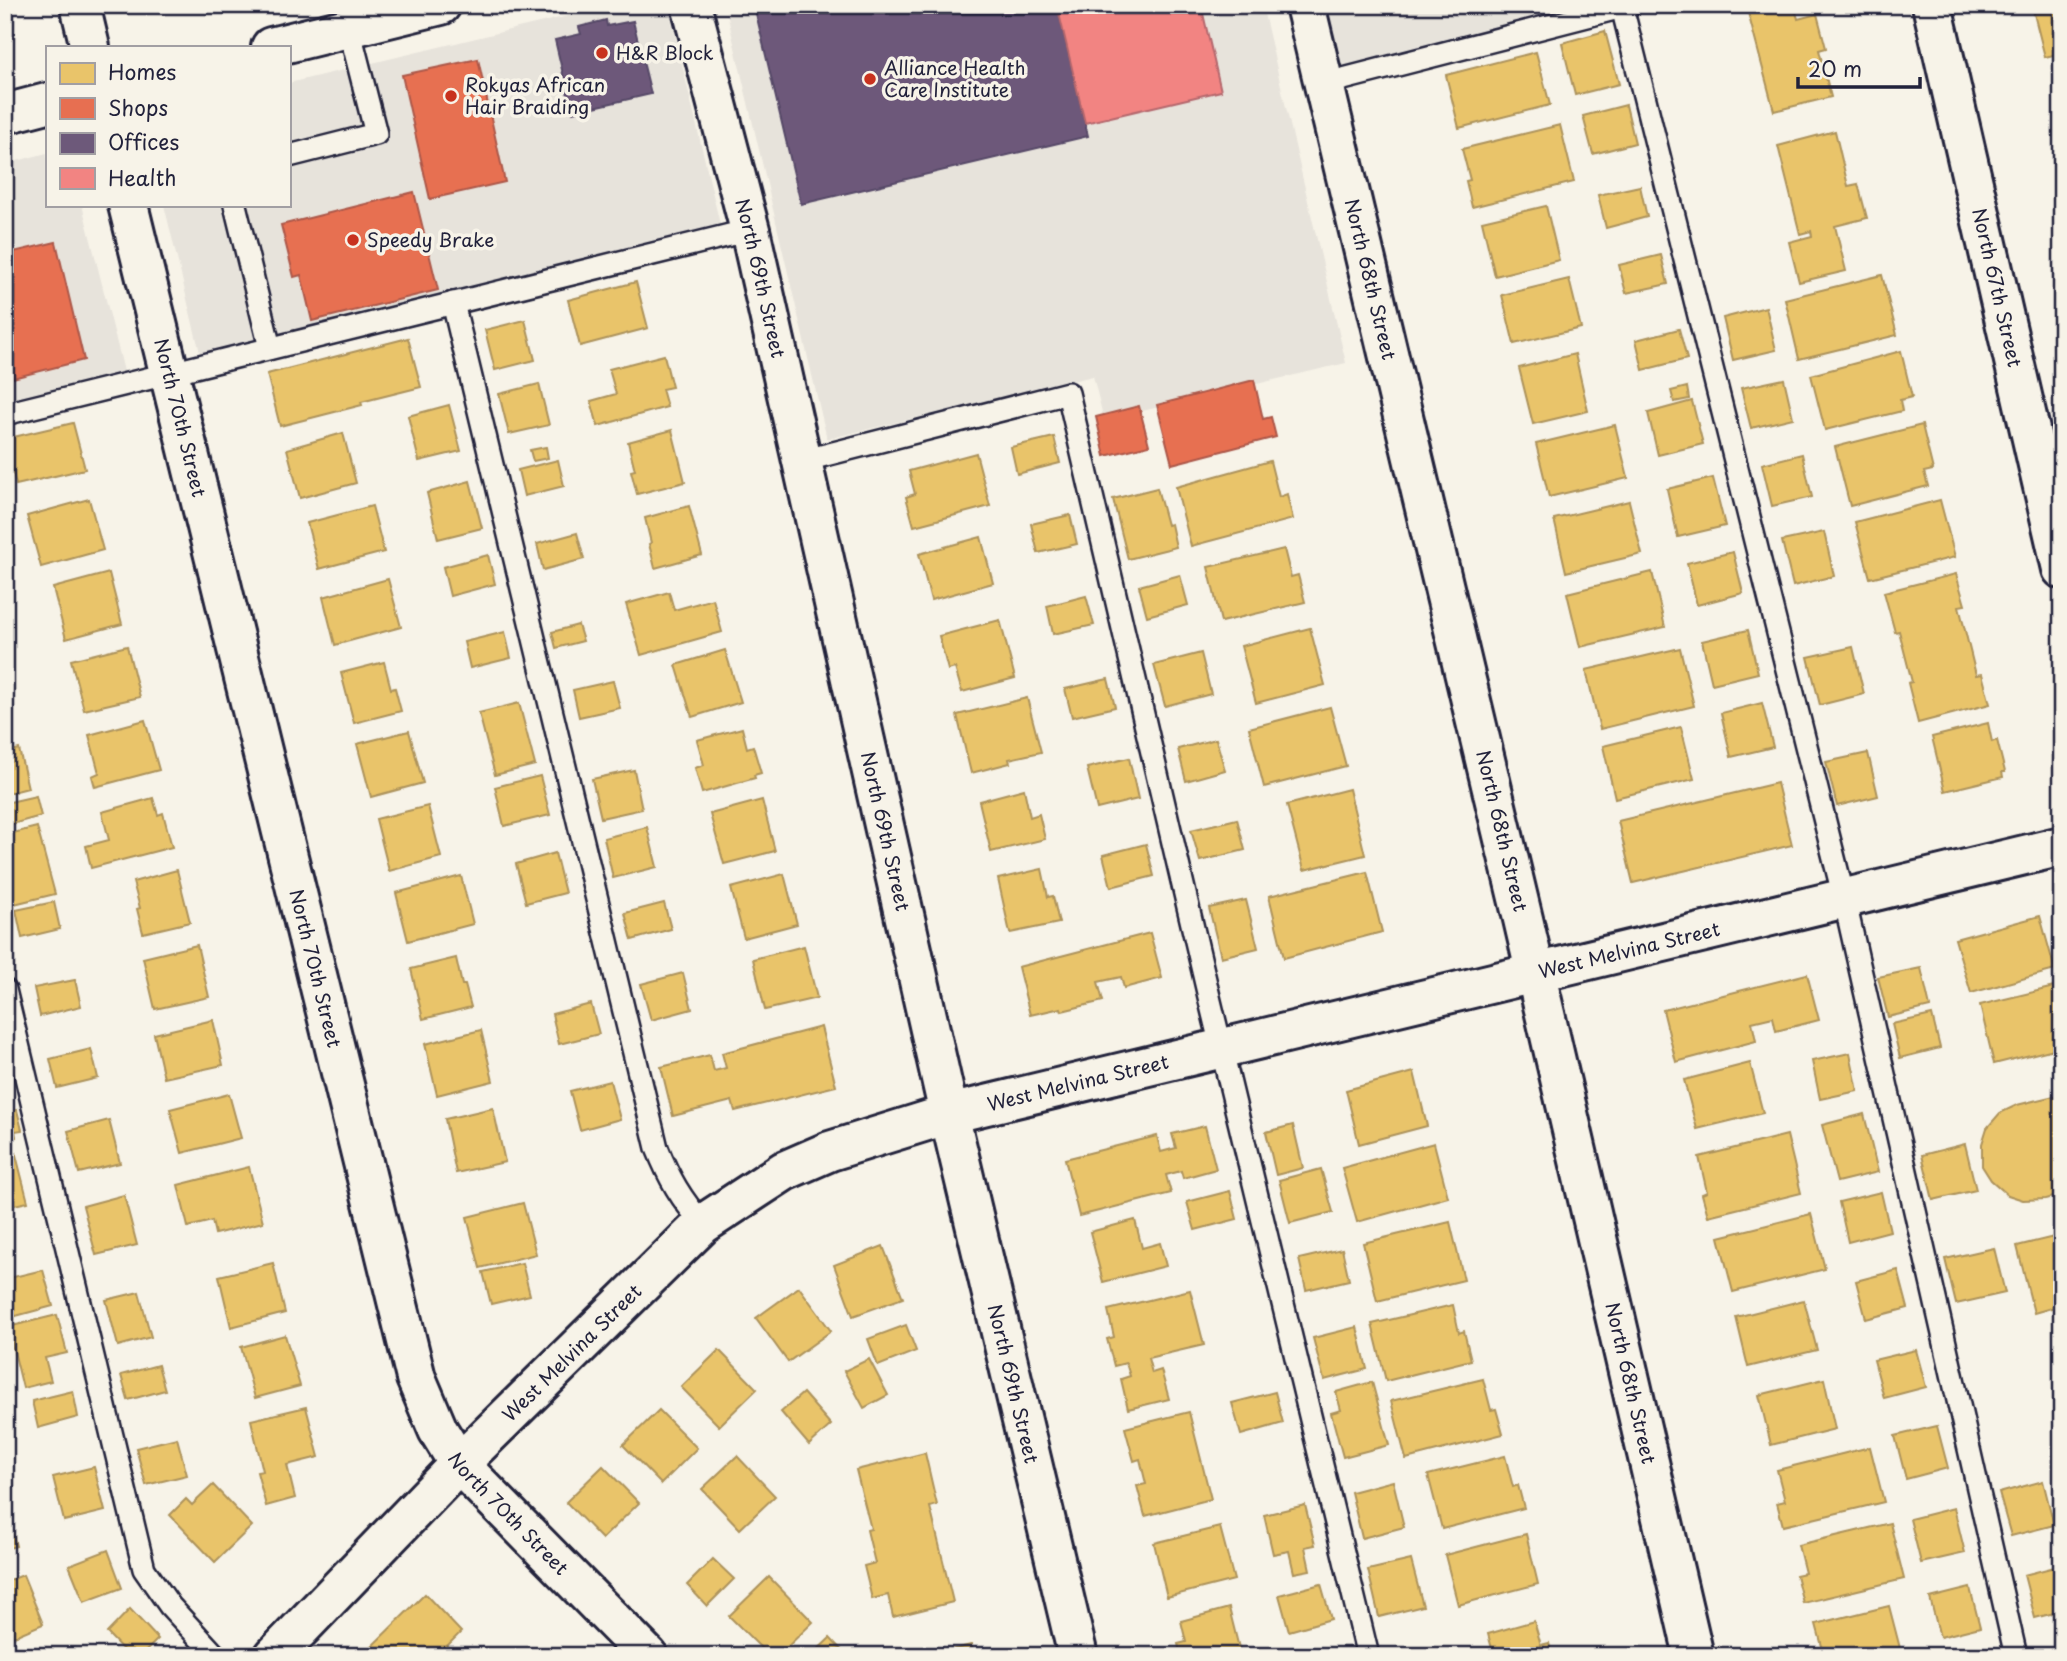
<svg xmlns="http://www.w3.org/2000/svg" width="2067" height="1661" font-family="'Playpen Sans',sans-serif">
<rect width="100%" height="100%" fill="#f7f3e8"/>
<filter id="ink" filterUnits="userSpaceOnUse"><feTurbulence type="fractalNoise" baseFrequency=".0143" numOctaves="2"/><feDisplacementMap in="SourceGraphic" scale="14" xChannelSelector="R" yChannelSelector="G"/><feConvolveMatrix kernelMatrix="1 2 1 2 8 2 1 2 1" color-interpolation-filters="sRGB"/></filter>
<g filter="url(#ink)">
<g fill="#e7e3db">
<polygon points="614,5 668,5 723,237 202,361 164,205 289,205 289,83"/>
<polygon points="725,5 1262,5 1346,363 1104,420 1093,376 827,439"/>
<polygon points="1326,5 1631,5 1343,76"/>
<polygon points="47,153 47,205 82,205 126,379 5,410 5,164"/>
</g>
<g fill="#e9c46a" stroke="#ad935c" stroke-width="2">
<polygon points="1746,5 1794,5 1798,19 1817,14 1826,48 1819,50 1831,97 1774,111"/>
<polygon points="2062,5 2062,53 2045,57 2032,6"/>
<polygon points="1605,31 1619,84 1575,95 1562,43"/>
<polygon points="1536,52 1550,105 1459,128 1446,75"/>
<polygon points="1626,105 1635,143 1593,154 1583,116"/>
<polygon points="1560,125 1574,182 1472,207 1466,181 1470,180 1462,149"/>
<polygon points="1835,131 1848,186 1858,184 1867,218 1835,226 1846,271 1799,282 1789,242 1812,236 1811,231 1800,234 1778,146"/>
<polygon points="1640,186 1647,217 1606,228 1598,195"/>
<polygon points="1546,206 1559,260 1495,276 1482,221"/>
<polygon points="1661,255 1668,284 1626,293 1619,265"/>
<polygon points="1882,275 1897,335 1799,359 1785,299"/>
<polygon points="1569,279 1581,328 1514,344 1502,295"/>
<polygon points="636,282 648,328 580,346 568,300"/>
<polygon points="1766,307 1776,350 1733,360 1723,318"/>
<polygon points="525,320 535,360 495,370 485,330"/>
<polygon points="1679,329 1687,359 1643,370 1636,340"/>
<polygon points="408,338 421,387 361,402 362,405 280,426 267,374"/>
<polygon points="1901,351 1912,397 1900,400 1902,411 1825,430 1811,375"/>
<polygon points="1575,354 1588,411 1533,424 1519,368"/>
<polygon points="664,355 672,387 662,389 667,407 598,426 591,401 616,394 609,369"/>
<polygon points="1784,379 1793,418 1751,428 1741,388"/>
<polygon points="539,384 549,425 509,434 499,394"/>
<polygon points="1687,387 1689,399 1674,402 1671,391"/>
<polygon points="1692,401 1703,444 1658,455 1648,413"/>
<polygon points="449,405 461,451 419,461 408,416"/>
<polygon points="73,423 85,469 16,485 5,439"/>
<polygon points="1615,425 1628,478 1549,497 1536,444"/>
<polygon points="1922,425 1933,470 1924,472 1928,486 1850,506 1835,447"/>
<polygon points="672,430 685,482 637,494 631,471 635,470 628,442"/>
<polygon points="343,433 356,483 300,498 287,449"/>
<polygon points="1054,437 1060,463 1017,474 1011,447"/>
<polygon points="546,447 548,458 533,461 530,450"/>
<polygon points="976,453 990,506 914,526 906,497 915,494 909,471"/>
<polygon points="1802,454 1812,497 1772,506 1762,464"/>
<polygon points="558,460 564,486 524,496 518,470"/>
<polygon points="1270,461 1279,497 1287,494 1293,519 1191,546 1176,487"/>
<polygon points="1713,478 1725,526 1678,537 1667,489"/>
<polygon points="470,481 482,528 438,539 427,493"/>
<polygon points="1157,488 1167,525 1171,524 1176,547 1128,559 1113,499"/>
<polygon points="89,499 103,550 41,567 27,516"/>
<polygon points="1940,500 1955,557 1870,578 1855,522"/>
<polygon points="1629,501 1642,554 1566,572 1554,519"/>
<polygon points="372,506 384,552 319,569 307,523"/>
<polygon points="689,506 702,555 655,568 649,544 651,543 645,518"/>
<polygon points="1070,515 1077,544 1038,553 1031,524"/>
<polygon points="1824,532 1834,576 1793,586 1782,541"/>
<polygon points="577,533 584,559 543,570 537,544"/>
<polygon points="981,537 993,583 931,600 919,554"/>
<polygon points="1284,549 1291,577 1298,575 1305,602 1221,622 1208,567"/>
<polygon points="1733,552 1743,593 1697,605 1687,563"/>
<polygon points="488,555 495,584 450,596 443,567"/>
<polygon points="1652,572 1665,627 1580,647 1567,593"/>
<polygon points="109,573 122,624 66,639 53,588"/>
<polygon points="1956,574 1965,605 1959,606 1976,675 1982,674 1990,704 1918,723 1908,683 1912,682 1899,631 1895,632 1884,592"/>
<polygon points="1180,575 1188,605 1147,616 1139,586"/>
<polygon points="388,579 401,627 335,645 323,597"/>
<polygon points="669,592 674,610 713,599 722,632 641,655 626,604"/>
<polygon points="1086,596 1094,625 1053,634 1047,606"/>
<polygon points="1000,620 1015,678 962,692 955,668 948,670 939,636"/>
<polygon points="578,625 583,641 556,648 552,632"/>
<polygon points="1310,628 1325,685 1256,703 1241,646"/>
<polygon points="1748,630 1758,673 1712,684 1702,641"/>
<polygon points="505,632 511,658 470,668 464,642"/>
<polygon points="127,646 140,697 84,710 71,660"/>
<polygon points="1853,647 1864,694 1820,705 1808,657"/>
<polygon points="1680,648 1694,706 1600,729 1586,670"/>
<polygon points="725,650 741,702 692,717 676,665"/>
<polygon points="1201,653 1211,694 1165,706 1154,665"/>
<polygon points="384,662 391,689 395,688 401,711 354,723 341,673"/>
<polygon points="1108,679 1115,707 1072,717 1065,689"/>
<polygon points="613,681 620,708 579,717 573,690"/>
<polygon points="1027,698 1041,752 1009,759 1010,763 971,773 957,715"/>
<polygon points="519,703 535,765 495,775 479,713"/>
<polygon points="1762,703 1773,747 1731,757 1721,713"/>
<polygon points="1330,707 1346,766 1264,787 1249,728"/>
<polygon points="145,720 159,770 95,787 92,776 99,773 89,735"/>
<polygon points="1988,723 1992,742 1997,740 2005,772 2002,772 2003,777 1945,791 1932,737"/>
<polygon points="1681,727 1694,779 1615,798 1603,746"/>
<polygon points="742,728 747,748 753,746 761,773 754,775 755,778 702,793 695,768 704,765 697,740"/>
<polygon points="409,731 423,783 371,797 357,744"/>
<polygon points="1216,739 1225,770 1186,781 1178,749"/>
<polygon points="19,749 28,788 5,794 5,753"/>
<polygon points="1868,753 1878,796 1837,806 1826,762"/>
<polygon points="1129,758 1138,799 1097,809 1087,768"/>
<polygon points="634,770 642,809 601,818 592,779"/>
<polygon points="540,776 550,815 504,826 495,787"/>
<polygon points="1777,783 1792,845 1633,883 1618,821"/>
<polygon points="1024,789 1030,817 1039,814 1045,839 991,852 979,801"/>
<polygon points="1349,789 1365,855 1304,870 1287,805"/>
<polygon points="36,796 41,816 5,826 5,803"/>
<polygon points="153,798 158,815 163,813 172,847 91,868 86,846 109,840 102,812"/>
<polygon points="762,800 775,851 724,864 710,814"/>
<polygon points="428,806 441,857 389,871 376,819"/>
<polygon points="1237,819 1245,850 1200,861 1191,830"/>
<polygon points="37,827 55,894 14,904 5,870 5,835"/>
<polygon points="647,827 657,867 613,878 604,838"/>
<polygon points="1146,844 1154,876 1111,887 1103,855"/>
<polygon points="555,853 565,893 526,903 516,864"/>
<polygon points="1042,869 1048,897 1053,896 1059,923 1010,933 998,879"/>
<polygon points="177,870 190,922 143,933 137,909 140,908 133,882"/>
<polygon points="1367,872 1382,932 1284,958 1269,896"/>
<polygon points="784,874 797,924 744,938 731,888"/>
<polygon points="461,876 473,924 408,941 396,893"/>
<polygon points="1246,900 1258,948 1221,957 1209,908"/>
<polygon points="54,902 60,929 22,938 16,910"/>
<polygon points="664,903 671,929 632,940 625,913"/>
<polygon points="2040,916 2055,970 1971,993 1955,939"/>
<polygon points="1150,933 1162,978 1124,988 1121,977 1098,982 1103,1001 1062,1011 1061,1008 1030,1015 1018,967"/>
<polygon points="197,945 209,997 155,1009 143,958"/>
<polygon points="804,946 817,998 765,1010 753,959"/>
<polygon points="456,958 462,985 465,985 471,1007 423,1019 411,969"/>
<polygon points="1921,968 1930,1007 1888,1017 1878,977"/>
<polygon points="683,973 692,1009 651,1020 641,984"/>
<polygon points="1807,974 1819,1020 1776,1031 1773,1017 1752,1022 1756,1041 1676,1062 1663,1010"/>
<polygon points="75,980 81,1006 40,1016 34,988"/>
<polygon points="2054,987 2062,1017 2062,1047 1994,1064 1980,1005"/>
<polygon points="591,1004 599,1034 559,1044 552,1014"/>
<polygon points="1932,1015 1940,1048 1900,1058 1892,1024"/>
<polygon points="213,1020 223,1065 164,1078 154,1034"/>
<polygon points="821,1027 836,1086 735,1111 732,1101 673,1116 661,1067 710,1055 714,1071 726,1068 722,1053"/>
<polygon points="481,1030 493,1081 437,1095 425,1044"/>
<polygon points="91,1049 98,1078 57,1088 50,1059"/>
<polygon points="1850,1053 1858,1091 1820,1099 1812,1061"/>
<polygon points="1750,1063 1763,1113 1697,1129 1684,1080"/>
<polygon points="1414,1072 1427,1126 1359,1144 1346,1090"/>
<polygon points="610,1081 620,1119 580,1130 570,1091"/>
<polygon points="229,1094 241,1138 182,1153 170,1109"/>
<polygon points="2062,1094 2062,1195 2046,1199 2023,1200 2008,1195 1991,1180 1982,1166 1982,1144 1987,1128 2000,1113 2017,1105"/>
<polygon points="493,1108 505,1162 456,1173 445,1119"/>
<polygon points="17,1110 22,1130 15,1131 16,1137 5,1140 5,1112"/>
<polygon points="1864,1114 1878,1172 1837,1182 1822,1125"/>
<polygon points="109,1120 120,1163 79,1173 68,1131"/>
<polygon points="1293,1125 1303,1168 1276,1175 1266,1132"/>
<polygon points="1205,1126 1216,1169 1183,1178 1181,1171 1166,1175 1171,1193 1079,1216 1065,1159 1157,1136 1161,1152 1176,1148 1172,1134"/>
<polygon points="1787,1135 1801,1193 1708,1216 1702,1194 1707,1192 1699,1157"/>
<polygon points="1434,1143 1448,1197 1357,1222 1342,1168"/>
<polygon points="1965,1144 1976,1190 1933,1200 1922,1155"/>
<polygon points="15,1151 28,1202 5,1207 5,1153"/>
<polygon points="249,1167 263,1222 215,1234 212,1221 188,1227 178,1185"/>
<polygon points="1321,1169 1333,1212 1290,1223 1279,1180"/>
<polygon points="1230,1191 1237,1219 1195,1230 1187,1202"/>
<polygon points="1881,1192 1890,1231 1848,1242 1839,1202"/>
<polygon points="124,1195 137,1245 96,1255 83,1206"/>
<polygon points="523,1203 536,1254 480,1268 467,1217"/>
<polygon points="1811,1214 1825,1269 1733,1292 1719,1237"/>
<polygon points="1135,1220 1142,1248 1160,1243 1166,1266 1103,1282 1090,1232"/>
<polygon points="1450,1222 1464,1280 1377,1301 1363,1243"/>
<polygon points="2062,1235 2062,1305 2034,1313 2017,1246"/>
<polygon points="883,1246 903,1298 853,1316 834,1265"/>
<polygon points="1994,1248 2005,1293 1956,1304 1945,1259"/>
<polygon points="1342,1249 1349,1280 1306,1290 1299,1259"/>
<polygon points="273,1263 285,1313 231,1327 219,1276"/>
<polygon points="522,1263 530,1295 491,1304 483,1272"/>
<polygon points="43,1270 53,1306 12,1317 5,1291 5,1279"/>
<polygon points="1898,1270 1908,1308 1866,1319 1856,1281"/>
<polygon points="799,1287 831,1331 788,1362 756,1318"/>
<polygon points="1190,1290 1204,1345 1148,1358 1152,1373 1161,1370 1169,1399 1128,1409 1121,1379 1130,1376 1126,1363 1114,1366 1107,1339 1114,1337 1108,1310"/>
<polygon points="139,1292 151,1337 118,1346 106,1300"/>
<polygon points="1804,1300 1817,1350 1748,1367 1736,1317"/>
<polygon points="1453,1305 1459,1333 1464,1331 1471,1360 1386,1381 1372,1324"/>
<polygon points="57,1315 67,1353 45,1358 51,1381 23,1388 8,1327"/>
<polygon points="906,1325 916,1351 878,1366 868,1339"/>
<polygon points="1357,1327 1367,1369 1324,1380 1313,1338"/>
<polygon points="285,1335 300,1386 255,1398 241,1347"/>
<polygon points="719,1350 757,1389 719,1426 681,1387"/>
<polygon points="1916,1350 1926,1387 1884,1398 1874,1360"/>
<polygon points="869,1359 888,1395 864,1408 844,1371"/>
<polygon points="158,1365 165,1390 128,1400 121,1375"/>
<polygon points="1483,1379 1491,1410 1496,1409 1503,1434 1406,1459 1391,1401"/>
<polygon points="1824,1379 1835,1429 1771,1445 1759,1395"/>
<polygon points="1372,1382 1389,1445 1343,1457 1331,1413 1341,1410 1336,1392"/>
<polygon points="73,1391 78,1417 38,1428 32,1401"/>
<polygon points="1275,1392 1283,1423 1241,1435 1232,1403"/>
<polygon points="803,1393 831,1425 809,1445 781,1412"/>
<polygon points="306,1407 319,1457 287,1465 295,1498 266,1506 257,1472 263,1471 251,1420"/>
<polygon points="659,1410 697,1448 661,1484 623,1445"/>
<polygon points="1189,1412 1211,1499 1145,1516 1137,1486 1146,1484 1140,1459 1134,1461 1125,1428"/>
<polygon points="1937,1426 1948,1468 1906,1479 1895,1436"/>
<polygon points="177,1438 187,1475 146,1485 136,1448"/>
<polygon points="1870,1447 1884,1502 1783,1526 1777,1503 1785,1501 1777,1470"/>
<polygon points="925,1453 937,1505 930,1507 953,1602 893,1617 888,1595 872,1599 864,1566 875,1563 867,1530 871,1529 856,1470"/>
<polygon points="737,1456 775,1496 740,1529 702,1489"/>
<polygon points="1505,1456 1513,1487 1518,1485 1524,1508 1442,1529 1428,1475"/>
<polygon points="603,1466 639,1503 602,1539 566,1502"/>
<polygon points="94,1467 105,1511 64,1521 53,1477"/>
<polygon points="1393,1481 1404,1527 1362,1538 1351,1492"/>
<polygon points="2043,1481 2054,1525 2011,1536 1999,1493"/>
<polygon points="213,1485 252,1526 215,1562 170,1515 186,1499 192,1505"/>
<polygon points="5,1504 16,1546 5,1549"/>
<polygon points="1305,1505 1315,1545 1305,1547 1310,1570 1294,1573 1289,1551 1273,1554 1264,1515"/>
<polygon points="1954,1508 1965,1553 1921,1563 1910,1519"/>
<polygon points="1890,1523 1904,1579 1803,1603 1796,1575 1805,1573 1798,1545"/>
<polygon points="1220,1527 1234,1580 1167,1597 1154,1543"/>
<polygon points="1526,1534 1538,1584 1458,1605 1445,1555"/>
<polygon points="108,1550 122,1588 84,1602 69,1565"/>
<polygon points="713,1559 734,1579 707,1606 687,1585"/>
<polygon points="1411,1560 1423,1606 1379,1617 1368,1570"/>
<polygon points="2062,1565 2062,1611 2035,1618 2024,1575"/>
<polygon points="23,1575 43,1624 5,1640 5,1582"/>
<polygon points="769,1577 813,1622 778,1656 769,1656 729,1616"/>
<polygon points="1321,1584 1331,1619 1289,1631 1279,1595"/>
<polygon points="1970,1588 1980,1627 1940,1637 1930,1598"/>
<polygon points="425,1594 461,1632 437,1656 372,1656 375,1653 370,1648"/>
<polygon points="1889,1606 1902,1656 1812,1656 1811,1652 1823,1650 1816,1624"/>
<polygon points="1229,1608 1241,1656 1181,1656 1178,1644 1186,1642 1181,1621"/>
<polygon points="130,1609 158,1639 141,1656 129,1656 107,1633"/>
<polygon points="1534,1621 1541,1645 1549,1643 1552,1656 1494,1656 1488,1634"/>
<polygon points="830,1638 847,1656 811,1656"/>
<polygon points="971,1645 974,1656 927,1656"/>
<polygon points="2062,1647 2062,1656 2038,1656 2037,1653"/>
</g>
<g fill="#e76f51" stroke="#ac584a" stroke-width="2">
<polygon points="478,59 505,182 430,199 402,75"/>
<polygon points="414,192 438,290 312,321 301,275 294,277 281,225"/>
<polygon points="56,242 84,360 5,380 5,254"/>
<polygon points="1254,380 1263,419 1271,417 1276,437 1172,464 1157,405"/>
<polygon points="1139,406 1149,445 1105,456 1096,417"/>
</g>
<g fill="#6d597a" stroke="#564867" stroke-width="2">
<polygon points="754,5 1057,5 1088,136 801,204"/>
<polygon points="606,20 607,26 633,21 651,94 572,112 555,40 581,34 579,27"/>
</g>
<polygon fill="#f28482" stroke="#b4676d" stroke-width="2" points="1057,5 1201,5 1221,91 1085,123"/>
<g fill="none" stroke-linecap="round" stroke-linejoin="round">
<defs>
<g id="service">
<polyline points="1622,7 1844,898 2016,1656"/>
<polyline points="1324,84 1630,5"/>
<polyline points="289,156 376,134 349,28"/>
<polyline points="235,205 270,348"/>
<path d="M453,303L657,1148C669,1178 681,1199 703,1224"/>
<polyline points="5,414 750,230"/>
<polyline points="802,461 1068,393 1210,1001 1368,1656"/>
<polyline points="5,990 144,1569 170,1606 216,1656"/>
</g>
<g id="minor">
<polyline points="80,5 90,47"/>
<path id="s1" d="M691,5L750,230L949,1114L1078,1656"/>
<path id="s2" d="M1932,5L2062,569"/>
<path id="s3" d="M128,205L416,1378L438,1430L459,1464L648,1656"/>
<path id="s4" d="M274,1656L459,1464L703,1224L784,1171L830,1151L949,1114L2062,846"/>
</g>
<g id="tertiary">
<path id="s5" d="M1305,5L1523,919L1694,1656"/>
</g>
<g id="primary">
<polyline points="271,47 441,5"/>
<polyline points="5,114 47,103"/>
</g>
</defs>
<use href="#service" stroke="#22223b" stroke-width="26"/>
<use href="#minor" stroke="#22223b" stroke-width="44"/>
<use href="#tertiary" stroke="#22223b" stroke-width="44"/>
<use href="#primary" stroke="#22223b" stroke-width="44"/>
<use href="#service" stroke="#f7f3e8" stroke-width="21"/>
<use href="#minor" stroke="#f7f3e8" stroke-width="38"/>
<use href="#tertiary" stroke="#f7f3e8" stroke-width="38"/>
<use href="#primary" stroke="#f7f3e8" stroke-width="38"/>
</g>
</g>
<g fill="#c8321e" stroke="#f7f3e8" stroke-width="2.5">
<circle cx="602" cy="53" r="7"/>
<circle cx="870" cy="79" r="7"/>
<circle cx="451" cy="96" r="7"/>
<circle cx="353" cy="240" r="7"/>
</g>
<g text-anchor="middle" stroke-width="7" stroke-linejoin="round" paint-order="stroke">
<g font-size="19" fill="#22223b" stroke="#f7f3e8" text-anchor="start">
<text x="616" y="60">H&amp;R Block</text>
<text x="884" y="75">Alliance Health<tspan x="884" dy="22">Care Institute</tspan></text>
<text x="465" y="92">Rokyas African<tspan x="465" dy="22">Hair Braiding</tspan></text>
<text x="367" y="247">Speedy Brake</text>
</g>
<g font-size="19" fill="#22223b" stroke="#f7f3e8">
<text dy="7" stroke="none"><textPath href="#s1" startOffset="282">North 69th Street</textPath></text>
<text dy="7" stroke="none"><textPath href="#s5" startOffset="282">North 68th Street</textPath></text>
<text dy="7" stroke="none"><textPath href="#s2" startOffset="290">North 67th Street</textPath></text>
<text dy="7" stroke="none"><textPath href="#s3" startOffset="219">North 70th Street</textPath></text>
<text dy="7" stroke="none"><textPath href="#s1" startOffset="849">North 69th Street</textPath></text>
<text dy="7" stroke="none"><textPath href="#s5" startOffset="849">North 68th Street</textPath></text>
<text dy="7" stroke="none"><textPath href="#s4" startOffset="1580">West Melvina Street</textPath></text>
<text dy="7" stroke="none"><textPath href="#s3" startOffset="786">North 70th Street</textPath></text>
<text dy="7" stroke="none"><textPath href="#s4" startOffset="1013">West Melvina Street</textPath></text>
<text dy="7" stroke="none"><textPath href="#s4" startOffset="425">West Melvina Street</textPath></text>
<text dy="7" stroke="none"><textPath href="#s5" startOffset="1416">North 68th Street</textPath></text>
<text dy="7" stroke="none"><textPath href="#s1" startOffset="1416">North 69th Street</textPath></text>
<text dy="7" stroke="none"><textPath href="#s3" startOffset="1374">North 70th Street</textPath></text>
</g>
</g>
<rect width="2067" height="1661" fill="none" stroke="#f7f3e8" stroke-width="28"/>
<rect x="14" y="14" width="2039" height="1633" fill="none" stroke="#22223b" stroke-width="2.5" filter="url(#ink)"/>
<rect x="46" y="46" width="245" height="161" fill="#f7f3e8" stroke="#a29fa3" stroke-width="2"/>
<rect x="60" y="63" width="35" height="21" fill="#e9c46a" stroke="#a29fa3" stroke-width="2"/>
<text x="108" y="80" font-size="21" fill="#22223b">Homes</text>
<rect x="60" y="98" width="35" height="21" fill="#e76f51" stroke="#a29fa3" stroke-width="2"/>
<text x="108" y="116" font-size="21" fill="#22223b">Shops</text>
<rect x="60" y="133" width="35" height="21" fill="#6d597a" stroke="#a29fa3" stroke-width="2"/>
<text x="108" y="150" font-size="21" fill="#22223b">Offices</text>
<rect x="60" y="168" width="35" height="21" fill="#f28482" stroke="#a29fa3" stroke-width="2"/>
<text x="108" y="186" font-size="21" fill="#22223b">Health</text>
<path d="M1798 77v10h122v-10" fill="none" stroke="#22223b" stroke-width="3.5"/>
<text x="1808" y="77" font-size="21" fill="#22223b" stroke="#f7f3e8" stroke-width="5" paint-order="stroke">20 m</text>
</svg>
